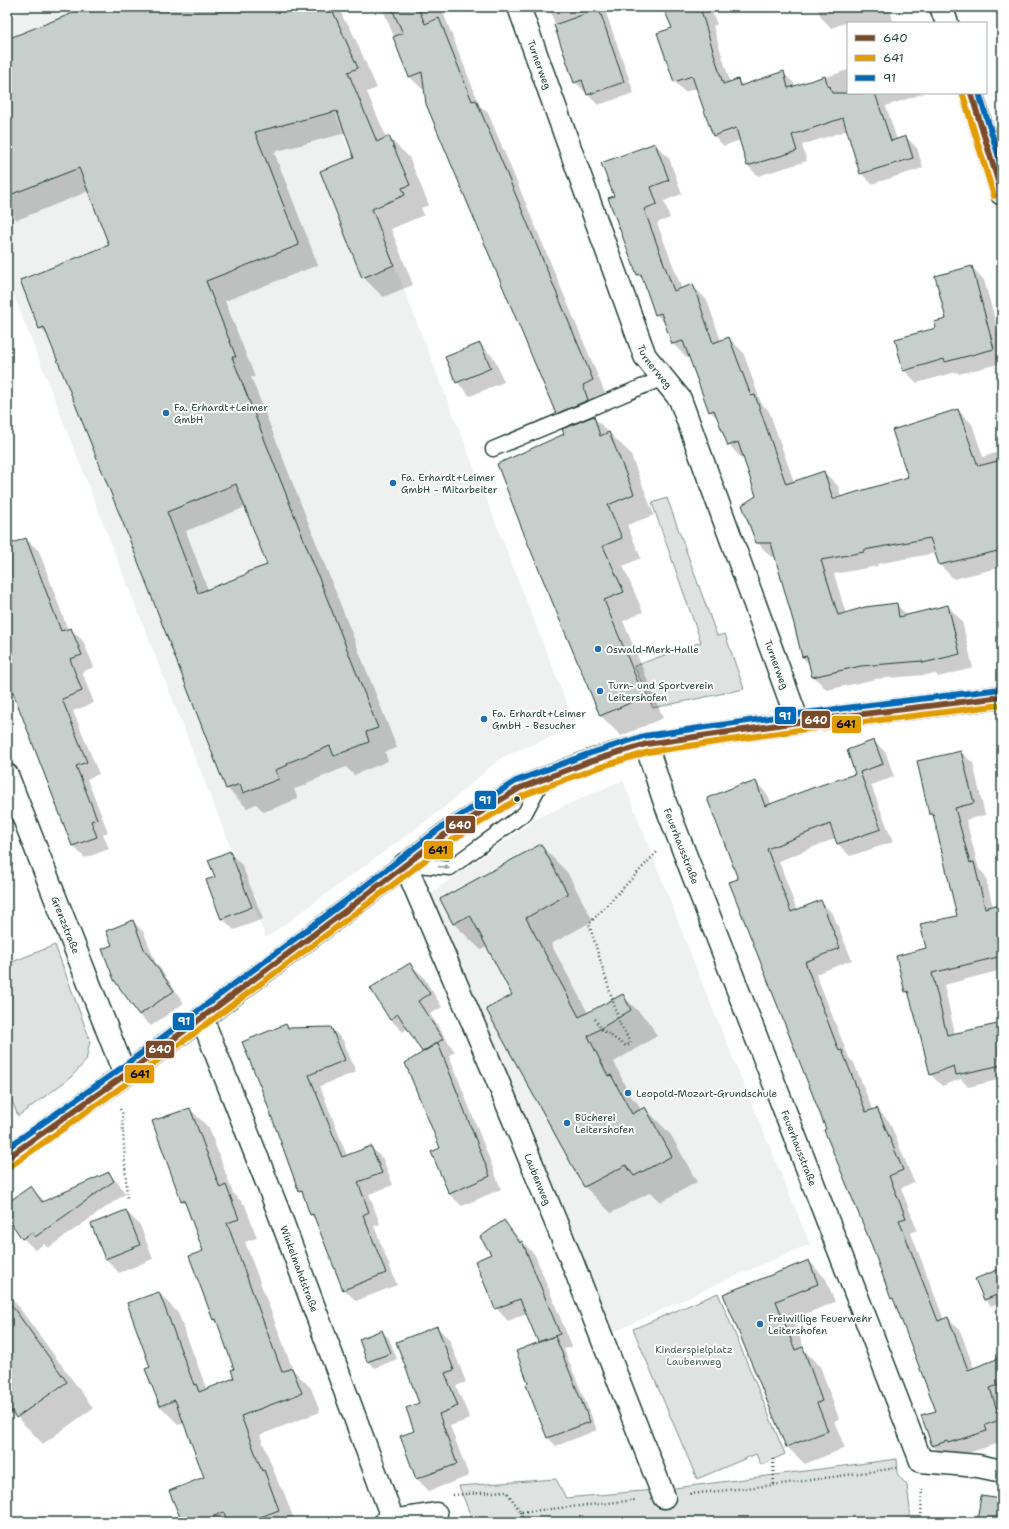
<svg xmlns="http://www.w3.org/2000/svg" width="1009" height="1529" font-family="'Shantell Sans',sans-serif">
<rect width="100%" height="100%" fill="#fff"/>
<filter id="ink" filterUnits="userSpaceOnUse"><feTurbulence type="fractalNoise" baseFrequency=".025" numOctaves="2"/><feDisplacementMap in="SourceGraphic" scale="8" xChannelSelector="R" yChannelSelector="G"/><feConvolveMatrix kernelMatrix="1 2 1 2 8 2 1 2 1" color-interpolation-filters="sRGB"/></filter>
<g filter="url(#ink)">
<g fill="#eef1f0">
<polygon points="36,7 271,7 333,109 576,727 502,757 441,810 266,938 7,278 7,18"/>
<polygon points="623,780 704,988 810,1244 717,1284 608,1335 428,895 539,817"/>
</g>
<g fill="#dee3e2" stroke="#7e908b">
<polygon points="667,498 717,636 725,634 744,689 653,708 634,666 701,642 652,503"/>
<polygon points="55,945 90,1040 86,1061 70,1078 18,1116 7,1089 7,964"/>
<polygon points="718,1293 785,1454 761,1465 756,1454 697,1479 633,1329"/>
<polygon points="897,1459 898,1475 907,1485 910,1509 908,1522 473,1522 459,1486 556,1479 566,1498 675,1488"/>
</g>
<g fill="#0003" fill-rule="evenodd">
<path d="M82,7H339L344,20L349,25L377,88L367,92L387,139L389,138L409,157L429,205L421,208L424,215L391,229L413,285L383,297L363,277L356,158L346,133L274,152L318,265L225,301L255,377H251L397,748L385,752L388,761L354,775L346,767L307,783V785L294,789L298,799L264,812L256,804L247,808L227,788L126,528L50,338L40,328L110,246L89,191L17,220L7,209V49L74,14ZM246,507L268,565L249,575L208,590L186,531Z"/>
<polygon points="382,7 441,7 480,106 488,113 605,393 594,397 600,413 592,416 630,453 654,515 627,525 641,558 623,566 643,612 623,621 663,718 621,736 601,716 527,539 566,435 571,427 557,413 425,88 422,89 410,77"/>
<polygon points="549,7 604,7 634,93 598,105 575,82"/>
<polygon points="664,7 710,7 717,24 713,26 730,82 738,80 743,86 783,73 794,83 795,87 848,70 848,93 925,93 886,106 897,140 906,137 917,148 923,168 872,184 861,173 848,130 802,145 807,161 758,176 748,166 740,140 724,146 713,135 697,88 685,92 674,81 673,29"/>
<polygon points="817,7 889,7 894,23 848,23 848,33 845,23 831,28 821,17"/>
<polygon points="995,7 1002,7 1002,30 1001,29"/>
<polygon points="655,144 669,158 682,194 664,201 670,218 657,223 682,289 693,286 707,300 721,341 729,338 743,352 761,403 769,411 794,482 824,472 838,486 842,498 909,478 958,410 972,424 983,457 1002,451 1002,567 954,579 940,565 936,553 877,564 878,566 834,574 846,614 896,604 908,616 948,606 962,621 973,668 938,677 936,674 876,679 827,690 813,676 810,665 802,657 795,623 776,556 771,557 757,542 758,496 744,459 743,460 729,445 720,421 710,411 690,357 687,358 673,344 667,325 656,314 645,282 638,275 610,198 615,196"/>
<polygon points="972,267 984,280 1002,345 1002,363 959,374 956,372 917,383 904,370 937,329 948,319"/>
<polygon points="480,344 494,358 504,382 470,396 457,382"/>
<polygon points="26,539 39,551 68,630 71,629 83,641 94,667 82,672 94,703 73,711 99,774 87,779 108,832 103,834 109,849 85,858 73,846 7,674 7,547"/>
<polygon points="874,741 886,753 894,777 871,785 893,842 850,856 838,844 836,838 779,861 797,911 821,902 833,914 852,960 816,974 849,1058 854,1063 873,1111 877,1109 889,1121 914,1182 901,1188 917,1230 911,1233 944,1320 948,1318 960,1330 974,1369 1002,1360 1002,1436 997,1438 999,1443 962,1455 960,1453 945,1458 933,1446 922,1416 937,1411 895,1301 892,1298 827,1129 739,880 743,784 745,786 756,782 768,795 772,805 856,775"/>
<polygon points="961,752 973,763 985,815 966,820 979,869 985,875 993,907 996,907 1002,913 1002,925 1001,919 998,919 1002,934 1002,970 944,985 955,1034 1002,1025 1002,1079 968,1087 961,1079 942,1086 931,1075 910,995 906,992 928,949 958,916 935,818 930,814"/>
<polygon points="541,846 567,872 593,921 551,944 588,1013 622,995 649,1022 657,1036 614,1062 630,1096 637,1102 641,1110 645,1108 671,1135 697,1182 661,1202 651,1192 611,1213 585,1187 487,1010 514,995 488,946 481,950 454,924 442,899"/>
<polygon points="230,853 242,865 263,919 234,930 222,918 217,877"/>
<polygon points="133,921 144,933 155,961 184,1003 151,1026 139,1015 114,946"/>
<polygon points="410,964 423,976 442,1007 430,1014 455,1052 449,1055 501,1189 462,1206 449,1194 424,1052 408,1028 403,1032 390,1019"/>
<polygon points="286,1026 289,1029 331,1028 343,1040 356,1072 320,1086 347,1156 371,1147 383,1159 393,1185 369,1194 380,1224 374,1226 397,1285 356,1301 344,1289 317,1221 311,1215 305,1196 300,1191"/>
<polygon points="190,1109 209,1128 233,1193 245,1205 257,1238 245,1242 293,1370 311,1388 320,1412 260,1435 280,1487 283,1490 295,1522 183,1522 206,1478 185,1423 179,1425 160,1406 151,1368 159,1293 178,1313 207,1390 235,1379 236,1370 219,1325 214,1320 204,1252 188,1206 182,1201 154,1122"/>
<polygon points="108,1173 120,1185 125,1194 48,1248 44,1244 35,1250 23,1238 7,1216 7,1205 31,1187 45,1202"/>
<polygon points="126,1211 140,1225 153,1259 119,1273 106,1259 92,1225"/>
<polygon points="504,1222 535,1255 572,1347 564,1349 597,1430 556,1446 548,1438 527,1385 530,1384 540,1343 527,1313 508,1321 496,1308 492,1255"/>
<polygon points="809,1261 826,1279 835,1302 793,1319 805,1351 820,1366 839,1419 834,1421 845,1448 805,1464 787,1447 724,1294"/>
<polygon points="1002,1272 1002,1302 991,1306 985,1300"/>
<polygon points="7,1293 15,1302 93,1408 43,1444 17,1417 7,1403"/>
<polygon points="437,1327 449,1339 466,1382 456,1386 470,1419 450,1426 469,1476 429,1491 417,1479 416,1431"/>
<polygon points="382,1332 389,1338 397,1359 375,1368 368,1361"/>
</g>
<g fill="#c7cfcc" stroke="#1f3d34" fill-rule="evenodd">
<path d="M70,7H331L358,68L348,72L377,142L389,136L410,185L402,188L405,195L372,209L394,265L362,278L320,171L354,158L337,111L255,132L299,245L206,281L236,357H232L378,728L366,732L369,742L334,756L330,746L287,763L288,765L275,770L279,779L243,793L240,784L226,789L125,528L44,327L39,329L20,280L109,245L79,168L7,196V39L73,13ZM236,484L267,565L247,572V574L198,593L167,512Z"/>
<polygon points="391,7 418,7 425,24 439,18 472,101 476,100 593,380 583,385 588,400 556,414 426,104 422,72 409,77 401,58 393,37 403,33"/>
<polygon points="663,7 700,7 723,84 738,79 740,86 784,71 788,88 825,76 828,87 830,86 832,93 875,93 891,141 906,136 913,158 860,174 843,118 792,135 797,151 747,166 736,128 713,136 692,76 674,82 657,33 672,28"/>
<polygon points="599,9 624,82 587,95 582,80 574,83 554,25"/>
<polygon points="655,143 669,180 651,187 657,204 644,209 674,291 693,284 713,343 729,337 751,396 755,395 786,484 824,471 833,499 908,477 892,430 958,409 978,466 1002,460 1002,550 939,565 930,538 864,550 864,552 821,560 838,615 865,607 897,603 899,617 948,605 960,654 923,663 922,661 861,666 812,677 807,656 802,657 794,624 771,543 756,543 742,505 756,496 738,442 728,446 714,410 709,412 683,341 672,344 661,313 655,315 641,274 637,275 608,198 614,196 601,163"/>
<polygon points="972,266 994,349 945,362 944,359 903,371 895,339 936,328 934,322 946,319 935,276"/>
<polygon points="480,343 491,368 456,383 445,357"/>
<polygon points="594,416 600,436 609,432 634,494 608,505 622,538 603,546 624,592 604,600 644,697 600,716 526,539 497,464 564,434 562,429"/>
<polygon points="26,538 61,631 71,628 82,655 70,659 82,691 62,699 87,762 76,766 97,819 91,821 97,837 72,846 7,677 7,545"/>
<polygon points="874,740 883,764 860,772 881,829 837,844 830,824 767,849 791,912 821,900 840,948 805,962 839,1051 842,1050 866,1112 877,1108 903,1170 889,1176 906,1218 899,1220 938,1321 948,1317 968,1370 1002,1357 1002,1384 990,1388 1000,1420 985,1425 987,1431 948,1443 947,1441 932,1446 921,1415 936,1411 893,1298 891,1299 872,1246 824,1130 826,1129 729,882 738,879 707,798 744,783 744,785 756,781 765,806 812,788 855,774 847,750"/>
<polygon points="961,751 974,803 955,808 970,863 974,862 985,908 996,905 1002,929 1002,956 932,973 947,1035 1002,1023 1002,1065 956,1075 954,1066 930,1075 920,1034 908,991 905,992 896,956 926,948 920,924 957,916 933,814 929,814 917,761"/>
<polygon points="541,844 568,894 526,918 579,1017 623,994 631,1010 588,1036 608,1076 611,1075 632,1114 645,1107 672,1156 634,1176 626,1165 584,1187 486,1009 512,995 470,915 453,924 440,899"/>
<polygon points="230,851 252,907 221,919 206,880 215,877 208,860"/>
<polygon points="133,920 144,949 174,991 139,1015 114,980 102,949 112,945 106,931"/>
<polygon points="410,963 430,994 418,1001 443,1039 422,1052 398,1014 390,1020 370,988"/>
<polygon points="286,1024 288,1028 331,1027 345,1060 309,1075 342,1157 371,1146 382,1173 358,1182 369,1212 363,1215 386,1273 343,1290 313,1214 310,1215 302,1191 299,1192 263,1093 242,1042"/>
<polygon points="438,1043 490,1176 449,1194 431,1152 440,1148 405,1063"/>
<polygon points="190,1108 220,1188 226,1185 239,1219 227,1223 282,1372 292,1368 302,1393 241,1416 262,1471 264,1470 279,1510 247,1522 227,1522 224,1512 200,1522 182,1522 169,1491 204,1477 175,1400 160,1406 145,1369 150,1367 127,1303 159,1292 194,1385 196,1384 199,1392 234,1378 231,1370 234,1369 216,1319 213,1320 189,1256 203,1251 184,1200 181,1201 152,1121"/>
<polygon points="109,1172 114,1181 35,1237 32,1232 22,1239 7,1217 7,1203 31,1186 42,1202"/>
<polygon points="126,1210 140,1245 105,1259 91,1224"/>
<polygon points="504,1220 520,1243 522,1241 560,1334 538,1342 520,1299 495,1309 475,1261 491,1254 480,1237"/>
<polygon points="809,1260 818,1284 776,1301 795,1350 803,1347 822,1401 817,1403 828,1431 786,1447 723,1294"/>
<polygon points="1002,1268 1002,1293 984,1300 975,1279"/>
<polygon points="7,1299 67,1382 16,1418 7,1405"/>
<polygon points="437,1326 454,1370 445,1373 458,1406 439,1414 457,1464 416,1479 400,1436 414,1431 406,1408 419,1403 396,1342"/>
<polygon points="382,1330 391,1353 367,1362 359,1339"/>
<polygon points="555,1336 590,1422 547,1438 526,1385 528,1383 516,1351"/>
<polygon points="981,1496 1002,1499 1002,1522 977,1522"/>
</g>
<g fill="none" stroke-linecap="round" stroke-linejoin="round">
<defs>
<g id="lane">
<polyline points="493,449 663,378"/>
<polyline points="405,864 450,868 525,813 543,779"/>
</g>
<g id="street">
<path id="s1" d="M519,7L645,356L680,399L798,722"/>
<path id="s2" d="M646,744L664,800L921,1461L978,1466L1002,1471"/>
<path id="s3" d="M7,775L125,1075"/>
<path id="s4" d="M405,864L496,1077L571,1259L664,1497"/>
<path id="s5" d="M202,1018L279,1213L393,1520"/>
<polyline points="385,1522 436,1514"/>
</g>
<g id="secondary">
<polyline points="941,7 947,23"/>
<polyline points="971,93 1002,194"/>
<polyline points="7,1158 125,1075 202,1018 360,900 444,835 520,788 591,761 646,744 798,722 1002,697"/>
</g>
</defs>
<use href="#lane" stroke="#1f3d34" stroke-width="17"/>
<use href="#street" stroke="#1f3d34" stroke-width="25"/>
<use href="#secondary" stroke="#1f3d34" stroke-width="25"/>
<g stroke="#1f3d34" stroke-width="2.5" stroke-dasharray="1 3" stroke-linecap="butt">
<polyline points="595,1019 601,1029 626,1046 631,1043 620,1024 589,924 657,852"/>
<polyline points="120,1109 122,1113 127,1198"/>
<polyline points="773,1459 774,1485"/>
<polyline points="690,1494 774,1485 897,1468"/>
<polyline points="453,1495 506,1491 521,1512 637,1500"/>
<polyline points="521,1512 523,1522"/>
<polyline points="921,1522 922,1486"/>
</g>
<use href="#lane" stroke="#fff" stroke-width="14"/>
<use href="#street" stroke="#fff" stroke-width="22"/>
<use href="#secondary" stroke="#fff" stroke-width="22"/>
<defs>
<g id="bus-1">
<polyline points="971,93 1002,194"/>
<polyline points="7,1158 125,1075 360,900 444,835 520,788 591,761 646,744 798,722 1002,697"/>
</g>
<g id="bus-2">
<polyline points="963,95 994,196"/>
<polyline points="12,1165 130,1081 365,906 449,842 524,795 594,769 648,752 799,730 1002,705"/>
</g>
<g id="bus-3">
<polyline points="979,93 1002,167"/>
<polyline points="7,1148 120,1069 355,894 439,829 516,781 588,754 644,736 797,714 1001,689"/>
</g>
</defs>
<use href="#bus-1" stroke="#fff" stroke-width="9"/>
<use href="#bus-2" stroke="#fff" stroke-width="9"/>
<use href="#bus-3" stroke="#fff" stroke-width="9"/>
<use href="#bus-1" stroke="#7a4b2a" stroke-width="6"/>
<use href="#bus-2" stroke="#e19c05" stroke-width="6"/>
<use href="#bus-3" stroke="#0068b4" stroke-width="6"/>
</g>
<defs><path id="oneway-solid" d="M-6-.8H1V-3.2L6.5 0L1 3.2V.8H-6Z"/></defs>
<use fill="#8f9e9a" href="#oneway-solid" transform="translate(444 867) rotate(4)"/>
</g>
<g fill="#1f6fb2" stroke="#fff" stroke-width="1.5">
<circle cx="166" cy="413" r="4"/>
<circle cx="393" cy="483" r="4"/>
<circle cx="598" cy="649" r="4"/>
<circle cx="600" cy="691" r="4"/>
<circle cx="484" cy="719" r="4"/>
<circle cx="628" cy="1093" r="4"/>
<circle cx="567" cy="1123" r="4"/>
<circle cx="760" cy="1324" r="4"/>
</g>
<circle fill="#1f3d34" stroke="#fff" stroke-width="1.5" cx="517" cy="799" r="3.5"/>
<g text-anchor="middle" stroke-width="4" stroke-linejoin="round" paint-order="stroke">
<g font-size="10" fill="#1f3d34" stroke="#fff">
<text dy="4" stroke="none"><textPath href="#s1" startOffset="61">Turnerweg</textPath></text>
<text dy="4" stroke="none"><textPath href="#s1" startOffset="385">Turnerweg</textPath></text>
<text dy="4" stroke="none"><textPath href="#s1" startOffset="709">Turnerweg</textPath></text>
<text dy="4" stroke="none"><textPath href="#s2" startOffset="108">Feuerhausstraße</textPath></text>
<text dy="4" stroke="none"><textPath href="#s3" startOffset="161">Grenzstraße</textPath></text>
<text dy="4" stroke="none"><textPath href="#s2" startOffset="432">Feuerhausstraße</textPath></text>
<text dy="4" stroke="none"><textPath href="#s4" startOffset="342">Laubenweg</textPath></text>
<text dy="4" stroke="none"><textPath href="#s5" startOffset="269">Winkelmahdstraße</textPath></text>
</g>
<g font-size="10" fill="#1f3d34" stroke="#fff" text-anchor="start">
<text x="174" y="411">Fa. Erhardt+Leimer<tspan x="174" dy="12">GmbH</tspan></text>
<text x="401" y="481">Fa. Erhardt+Leimer<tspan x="401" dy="12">GmbH - Mitarbeiter</tspan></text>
<text x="606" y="653">Oswald-Merk-Halle</text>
<text x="608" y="689">Turn- und Sportverein<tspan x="608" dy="12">Leitershofen</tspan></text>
<text x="492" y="717">Fa. Erhardt+Leimer<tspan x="492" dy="12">GmbH - Besucher</tspan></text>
<text x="636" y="1097">Leopold-Mozart-Grundschule</text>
<text x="575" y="1121">Bücherei<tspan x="575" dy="12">Leitershofen</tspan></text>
<text x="768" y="1322">Freiwillige Feuerwehr<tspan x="768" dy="12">Leitershofen</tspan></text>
</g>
<g font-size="10" fill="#455e57" stroke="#fff">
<text x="694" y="1353">Kinderspielplatz<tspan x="694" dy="12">Laubenweg</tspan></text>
</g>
</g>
<g stroke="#fff" stroke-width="1.5">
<rect x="774" y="706" width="23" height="19" rx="4" fill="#0068b4"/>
<rect x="801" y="710" width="30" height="19" rx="4" fill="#7a4b2a"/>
<rect x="831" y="715" width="31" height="19" rx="4" fill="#e19c05"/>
<rect x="474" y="790" width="23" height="20" rx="4" fill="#0068b4"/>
<rect x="445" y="815" width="31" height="19" rx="4" fill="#7a4b2a"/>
<rect x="423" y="840" width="31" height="20" rx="4" fill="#e19c05"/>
<rect x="172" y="1012" width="23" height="19" rx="4" fill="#0068b4"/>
<rect x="145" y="1040" width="30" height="19" rx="4" fill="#7a4b2a"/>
<rect x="124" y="1064" width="31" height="20" rx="4" fill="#e19c05"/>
</g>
<g font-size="11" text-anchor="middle" font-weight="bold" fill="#fff">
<text x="785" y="720">91</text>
<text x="816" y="724">640</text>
<text x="485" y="804">91</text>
<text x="460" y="829">640</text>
<text x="184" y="1025">91</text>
<text x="160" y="1053">640</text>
</g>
<g font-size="11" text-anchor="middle" font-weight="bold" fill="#111">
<text x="846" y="728">641</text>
<text x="438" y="854">641</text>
<text x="140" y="1078">641</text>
</g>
<rect width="1009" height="1529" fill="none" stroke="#fff" stroke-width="24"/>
<rect x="12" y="12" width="985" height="1505" fill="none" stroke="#1f3d34" stroke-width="1.5" filter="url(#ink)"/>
<rect x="847" y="22" width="140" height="72" fill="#ffffff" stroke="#a5b1ae"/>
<rect x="855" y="35" width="20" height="6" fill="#7a4b2a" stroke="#a5b1ae"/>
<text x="883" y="42" font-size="12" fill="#1f3d34">640</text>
<rect x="855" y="55" width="20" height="6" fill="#e19c05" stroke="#a5b1ae"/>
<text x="883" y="62" font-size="12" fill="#1f3d34">641</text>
<rect x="855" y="75" width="20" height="6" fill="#0068b4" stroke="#a5b1ae"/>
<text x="883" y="82" font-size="12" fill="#1f3d34">91</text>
</svg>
